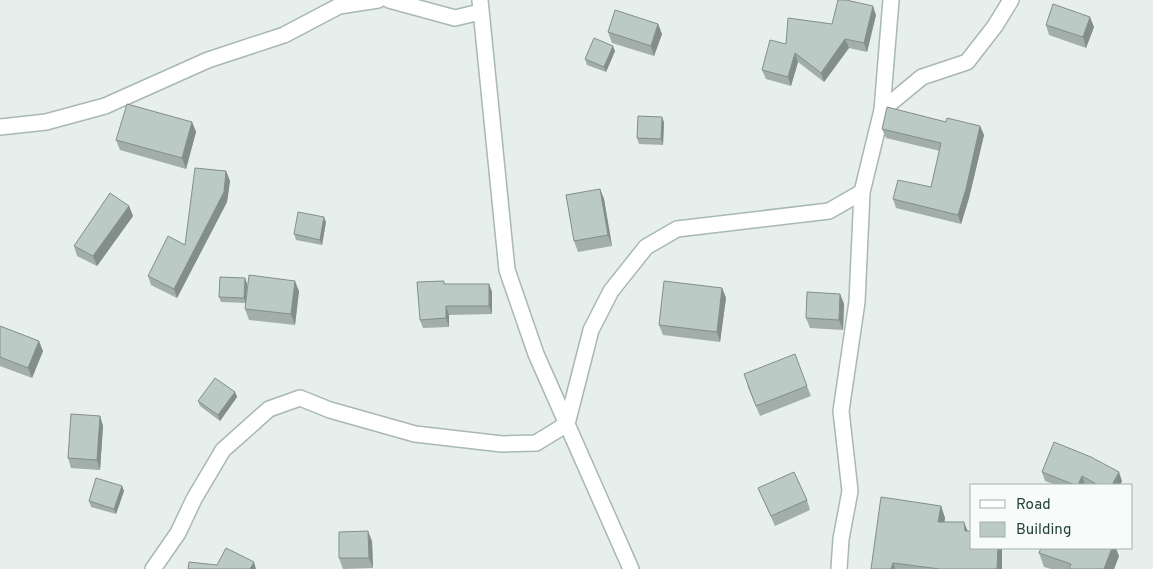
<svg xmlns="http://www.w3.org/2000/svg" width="1153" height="569" font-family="Overpass,sans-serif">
<rect width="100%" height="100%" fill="#e6efeb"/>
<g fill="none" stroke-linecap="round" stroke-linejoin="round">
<defs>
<g id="street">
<polyline points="389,0 455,18 480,12"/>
<polyline points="480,0 507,270 536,354 631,569"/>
<polyline points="882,110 922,77 967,62 995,26 1011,0"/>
<polyline points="0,127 46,122 105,106 208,60 284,35 339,6 378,0"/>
<polyline points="153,569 178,533 194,499 223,450 269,409 300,398 330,410 415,434 502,444 536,443 567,424 591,330 611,291 646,247 677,229 829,211 862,192"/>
<polyline points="839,569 841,539 850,491 841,411 857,302 862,192 882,110 891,0"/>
</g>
</defs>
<use href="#street" stroke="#a8b8b2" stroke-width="18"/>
<use href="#street" stroke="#fff" stroke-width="15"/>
</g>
<g fill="#a1aea9">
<polygon points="876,15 867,52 849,48 824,82 798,62 791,86 766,79 762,70 786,44 832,24"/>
<polygon points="658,24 662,34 654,56 612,43 608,32"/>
<polygon points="1046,25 1094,27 1086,48 1049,35"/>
<polygon points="615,51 606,72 587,65 585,59"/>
<polygon points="192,122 196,132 186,169 120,150 116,140"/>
<polygon points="664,122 663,145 639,144 637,138"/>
<polygon points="946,122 980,126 984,135 969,198 961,224 896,208 893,199 931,187 940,151 886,138 882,129"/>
<polygon points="226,171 230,181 227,202 177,298 151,285 148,276 185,245"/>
<polygon points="600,189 604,199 612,246 578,252 574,241"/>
<polygon points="129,206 133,216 97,266 77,256 74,246"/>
<polygon points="326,222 322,245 296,240 294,234"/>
<polygon points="245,278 247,284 246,303 221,302 219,297"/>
<polygon points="445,284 489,284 492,292 492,314 449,315 449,327 423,328 420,320"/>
<polygon points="722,288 726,298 720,342 663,335 659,325"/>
<polygon points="299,291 295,325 249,320 245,309"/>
<polygon points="840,294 844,304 843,330 810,328 806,318"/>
<polygon points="0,326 43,351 32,378 0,366"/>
<polygon points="747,385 807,386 811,396 760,416"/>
<polygon points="235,392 237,397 220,421 200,406 198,401"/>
<polygon points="100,416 103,426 100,470 71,468 68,458"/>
<polygon points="1042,472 1122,481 1120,485 1056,485 1045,481"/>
<polygon points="122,486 124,491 116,514 91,507 89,501"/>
<polygon points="758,488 807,500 810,510 775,526"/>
<polygon points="941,506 945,518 944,522 972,548 1002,548 1002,569 871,569"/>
<polygon points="372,541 373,568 343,569 339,558"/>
<polygon points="1039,553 1119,556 1114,569 1051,569 1044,567"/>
</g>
<g fill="#838d89">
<polygon points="873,6 876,15 867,52 864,43"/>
<polygon points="1090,17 1094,27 1086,48 1083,37"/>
<polygon points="658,24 662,34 654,56 651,46"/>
<polygon points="845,39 849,48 824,82 821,73"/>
<polygon points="613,46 615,51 606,72 604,67"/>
<polygon points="795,53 798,62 791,86 788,77"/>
<polygon points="662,117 664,122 663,145 661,139"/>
<polygon points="192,122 196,132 186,169 182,158"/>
<polygon points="980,126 984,135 969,198 961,224 958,215"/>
<polygon points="226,171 230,181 227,202 177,298 174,289"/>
<polygon points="600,189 604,199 612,246 608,235"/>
<polygon points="129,206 133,216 97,266 93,256"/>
<polygon points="324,217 326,222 322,245 320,240"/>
<polygon points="245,278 247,284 246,303 244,298"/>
<polygon points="295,281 299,291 295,325 291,314"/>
<polygon points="489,284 492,292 492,314 489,306"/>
<polygon points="722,288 726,298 720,342 717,332"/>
<polygon points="840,294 844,304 843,330 839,320"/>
<polygon points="446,306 449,315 449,327 446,318"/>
<polygon points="39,341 43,351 32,378 28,368"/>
<polygon points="235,392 237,397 220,421 218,415"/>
<polygon points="100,416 103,426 100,470 97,460"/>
<polygon points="1119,472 1122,481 1120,485 1112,485"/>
<polygon points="1082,476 1085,485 1078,485"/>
<polygon points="122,486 124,491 116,514 114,509"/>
<polygon points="941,506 945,518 943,534 938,522"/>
<polygon points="964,522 969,534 965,531"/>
<polygon points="368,531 372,541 373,568 369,558"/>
<polygon points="998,548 1002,548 1002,569 997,569"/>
<polygon points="1112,548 1116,548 1119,556 1114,569 1104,569"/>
<polygon points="254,562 256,569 250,569"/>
<polygon points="893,563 895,569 891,569"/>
</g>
<g fill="#bbcac4" stroke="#838d89">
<polygon points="838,0 846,0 873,6 864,43 845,39 821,73 795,53 788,77 762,70 770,40 786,44 788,18 832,24"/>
<polygon points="1053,4 1090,17 1083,37 1046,25"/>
<polygon points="615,10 658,24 651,46 608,32"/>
<polygon points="594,38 613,46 604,67 585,59"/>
<polygon points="127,104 192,122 182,158 116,140"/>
<polygon points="887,107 946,122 947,118 980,126 966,189 958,215 893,199 898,180 931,187 941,143 882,129"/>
<polygon points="638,116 662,117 661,139 637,138"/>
<polygon points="195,168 226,171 224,192 174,289 148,276 168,236 185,245"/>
<polygon points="600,189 608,235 574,241 566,195"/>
<polygon points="110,193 129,206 93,256 74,246"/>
<polygon points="298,212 324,217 320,240 294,234"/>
<polygon points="249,275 295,281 291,314 245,309"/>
<polygon points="220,277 245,278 244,298 219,297"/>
<polygon points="444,281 444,284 489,284 489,306 446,306 446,318 420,320 417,282"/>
<polygon points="664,281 722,288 717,332 659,325"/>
<polygon points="807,292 840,294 839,320 806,318"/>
<polygon points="0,326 39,341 28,368 0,357"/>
<polygon points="795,354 807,386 756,406 744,374"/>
<polygon points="215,378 235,392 218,415 198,401"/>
<polygon points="71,414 100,416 97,460 68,458"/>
<polygon points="1054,442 1091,457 1119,472 1112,485 1098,485 1082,476 1078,485 1075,485 1042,472"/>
<polygon points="794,472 807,500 771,516 758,488"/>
<polygon points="96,478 122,486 114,509 89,501"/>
<polygon points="881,497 941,506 938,522 964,522 965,531 972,531 972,548 998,548 997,569 940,569 893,563 891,569 871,569"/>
<polygon points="368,531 369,558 339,558 339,532"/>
<polygon points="226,548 254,562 250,569 188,569 189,562 217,565"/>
<polygon points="1041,548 1112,548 1104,569 1069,569 1071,564 1039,553"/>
</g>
<rect x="970" y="484" width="162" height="65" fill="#f7fbf9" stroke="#a3b1ad"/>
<rect x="980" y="500" width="25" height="8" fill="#ffffff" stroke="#a3b1ad"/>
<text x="1016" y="509" font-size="15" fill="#24423a">Road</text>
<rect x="980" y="522" width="25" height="15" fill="#bbcac4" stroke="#a3b1ad"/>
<text x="1016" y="534" font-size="15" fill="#24423a">Building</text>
</svg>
